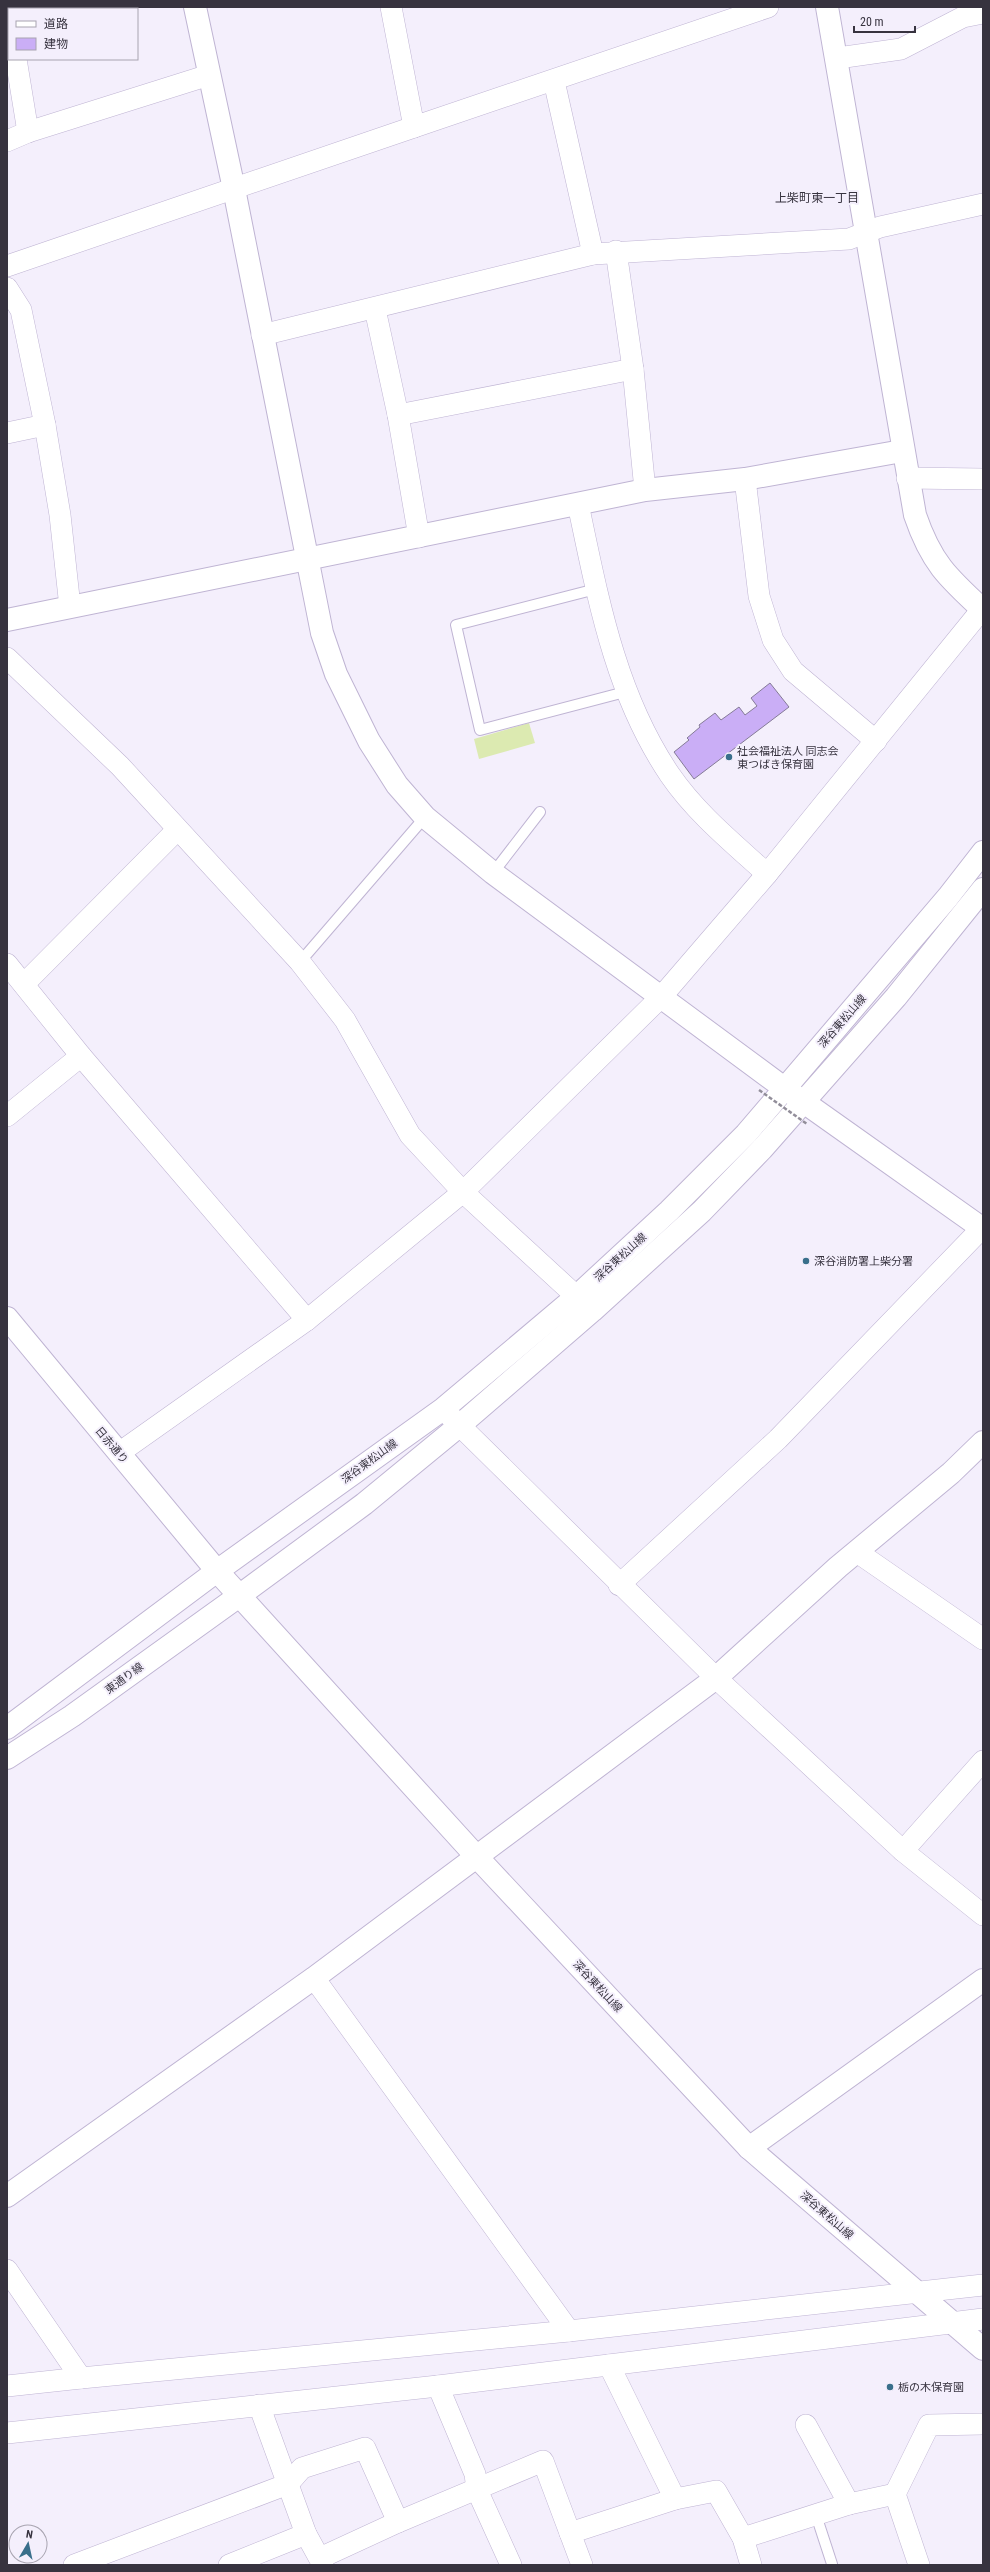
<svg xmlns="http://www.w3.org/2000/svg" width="990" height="2572" font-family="'Roboto Condensed','Noto Sans JP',sans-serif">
<rect width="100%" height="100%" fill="#f4effc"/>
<polygon fill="#dceab1" points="529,723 535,743 479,759 474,739"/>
<polygon fill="#caaef6" stroke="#857b97" points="770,683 789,707 694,779 674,752 689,740 687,738 700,727 699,725 715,713 721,720 739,707 745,715 757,706 751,698"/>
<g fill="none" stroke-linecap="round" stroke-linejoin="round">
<defs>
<g id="service">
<polyline points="596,589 456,625 480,730 625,692"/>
<polyline points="493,873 540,812"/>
<polyline points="300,962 425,817"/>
<polyline points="816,2515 832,2564"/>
</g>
<g id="minor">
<polyline points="8,7 9,14"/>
<polyline points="391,7 414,127 768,7"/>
<polyline points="838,58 901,49 963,17 983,13"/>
<polyline points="16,59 28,132"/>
<polyline points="554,81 593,254"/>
<polyline points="7,141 28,132 209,75"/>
<polyline points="616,251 633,369 645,490"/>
<polyline points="7,266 414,127"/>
<polyline points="7,288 21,310 45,425 60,515 70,607"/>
<polyline points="375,309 398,415 419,537"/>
<polyline points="262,335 593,254 849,239 880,227 983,204"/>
<polyline points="398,415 633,369"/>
<polyline points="7,433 45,425"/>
<polyline points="907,478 983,479"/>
<polyline points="745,479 759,596 773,640 793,671 876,741"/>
<path d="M578,504C598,598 615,694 670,775C696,813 733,843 767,874"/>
<polyline points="7,658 120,766 300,962 345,1020 410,1135 463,1192 589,1308"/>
<polyline points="7,964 81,1056 307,1320"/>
<polyline points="24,984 177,830"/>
<polyline points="7,1116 81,1056"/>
<polyline points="447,1413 716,1678 903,1851 983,1915"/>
<polyline points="119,1453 307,1320 463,1192 662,996 767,874 983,608"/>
<polyline points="857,1552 983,1639"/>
<polyline points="619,1585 778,1439 983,1227"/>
<polyline points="903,1851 983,1761"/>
<polyline points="314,1978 569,2331"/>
<polyline points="7,2270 81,2378 569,2331 983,2285"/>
<polyline points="609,2365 675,2499"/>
<polyline points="7,2386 81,2378"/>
<polyline points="438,2386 475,2474 477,2490 511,2565"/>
<polyline points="259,2405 306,2534 323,2565"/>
<polyline points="806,2425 849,2504"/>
<polyline points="7,2433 438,2386 983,2319"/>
<polyline points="895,2494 919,2565"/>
<polyline points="743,2538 849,2504 895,2494 929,2425 983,2424"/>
<polyline points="320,2558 398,2522 543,2461 570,2533"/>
<polyline points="74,2565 288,2484 302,2468 365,2448 398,2522"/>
<polyline points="229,2565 306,2534"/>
<polyline points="582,2565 570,2533 675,2499 716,2491 743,2538 751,2565"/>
</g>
<g id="tertiary">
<polyline points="195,7 234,189 322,633 336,674 369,741 397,785 425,817 493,873 784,1088 983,1229"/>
<path d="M827,7L915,515C931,562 947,577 983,610"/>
<polyline points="7,620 645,490 745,479 902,451"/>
<polyline points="7,1318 217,1571 7,1728"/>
<polyline points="7,1758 72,1716 239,1596"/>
<polyline points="749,2148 983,1980"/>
<polyline points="7,2196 314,1978 716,1678 838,1567 951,1473 983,1442"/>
</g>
<g id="primary">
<polyline points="983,852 948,897 746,1134 669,1211 576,1297 443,1409 217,1571 476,1856 749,2148 983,2349"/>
<polyline points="239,1596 364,1504 459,1426 592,1311 702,1211 762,1149 896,997 983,889"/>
</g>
</defs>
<use href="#service" stroke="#bfb4d3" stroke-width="12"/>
<use href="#minor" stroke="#bfb4d3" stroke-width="22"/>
<use href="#tertiary" stroke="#bfb4d3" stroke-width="24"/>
<use href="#primary" stroke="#bfb4d3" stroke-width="24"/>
<use href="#service" stroke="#fff" stroke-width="10"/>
<use href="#minor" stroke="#fff" stroke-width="21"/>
<use href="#tertiary" stroke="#fff" stroke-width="22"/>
<use href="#primary" stroke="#fff" stroke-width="22"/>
<polyline stroke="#928e9a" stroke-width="2.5" stroke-dasharray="4 2" stroke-linecap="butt" points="759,1090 807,1124"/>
</g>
<g fill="#396f8b" stroke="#f4effc" stroke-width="1.5">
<circle cx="729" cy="757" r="4"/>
<circle cx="806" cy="1261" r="4"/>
<circle cx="890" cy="2387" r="4"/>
</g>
<g text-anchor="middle" stroke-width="4" stroke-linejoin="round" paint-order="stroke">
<g font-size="11" fill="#37333f" stroke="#f4effc" text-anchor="start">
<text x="737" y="755">社会福祉法人 同志会<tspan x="737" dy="13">東つばき保育園</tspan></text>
<text x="814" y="1265">深谷消防署上柴分署</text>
<text x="898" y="2391">栃の木保育園</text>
</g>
<g font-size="11" fill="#37333f" stroke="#f4effc">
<text transform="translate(842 1021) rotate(-49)" y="4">深谷東松山線</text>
<text transform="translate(620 1257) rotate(-42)" y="4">深谷東松山線</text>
<text transform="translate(112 1445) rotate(50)" y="4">日赤通り</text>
<text transform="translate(369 1461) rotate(-36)" y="4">深谷東松山線</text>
<text transform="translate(124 1678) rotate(-36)" y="4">東通り線</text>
<text transform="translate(598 1986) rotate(47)" y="4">深谷東松山線</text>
<text transform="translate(827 2215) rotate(41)" y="4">深谷東松山線</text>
</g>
<g font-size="12" fill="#37333f" stroke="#f4effc">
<text x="817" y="202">上柴町東一丁目</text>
</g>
</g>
<rect width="990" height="2572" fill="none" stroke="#37333f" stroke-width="16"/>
<rect x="8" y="8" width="130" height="52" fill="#f4effc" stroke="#a8a4b0"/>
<rect x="16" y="21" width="20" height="6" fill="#ffffff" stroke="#a8a4b0"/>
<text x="44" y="28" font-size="12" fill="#37333f">道路</text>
<rect x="16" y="38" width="20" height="12" fill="#caaef6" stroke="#a8a4b0"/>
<text x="44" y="48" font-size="12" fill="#37333f">建物</text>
<g transform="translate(28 2544) rotate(9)"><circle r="19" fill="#f4effc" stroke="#a8a4b0"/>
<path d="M0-3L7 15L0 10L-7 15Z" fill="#396f8b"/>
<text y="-6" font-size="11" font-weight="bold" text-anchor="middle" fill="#37333f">N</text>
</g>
<path d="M854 26v6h61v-6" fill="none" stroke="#37333f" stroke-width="2"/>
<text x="860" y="26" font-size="12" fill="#37333f" stroke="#f4effc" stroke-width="3" paint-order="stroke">20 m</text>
</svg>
